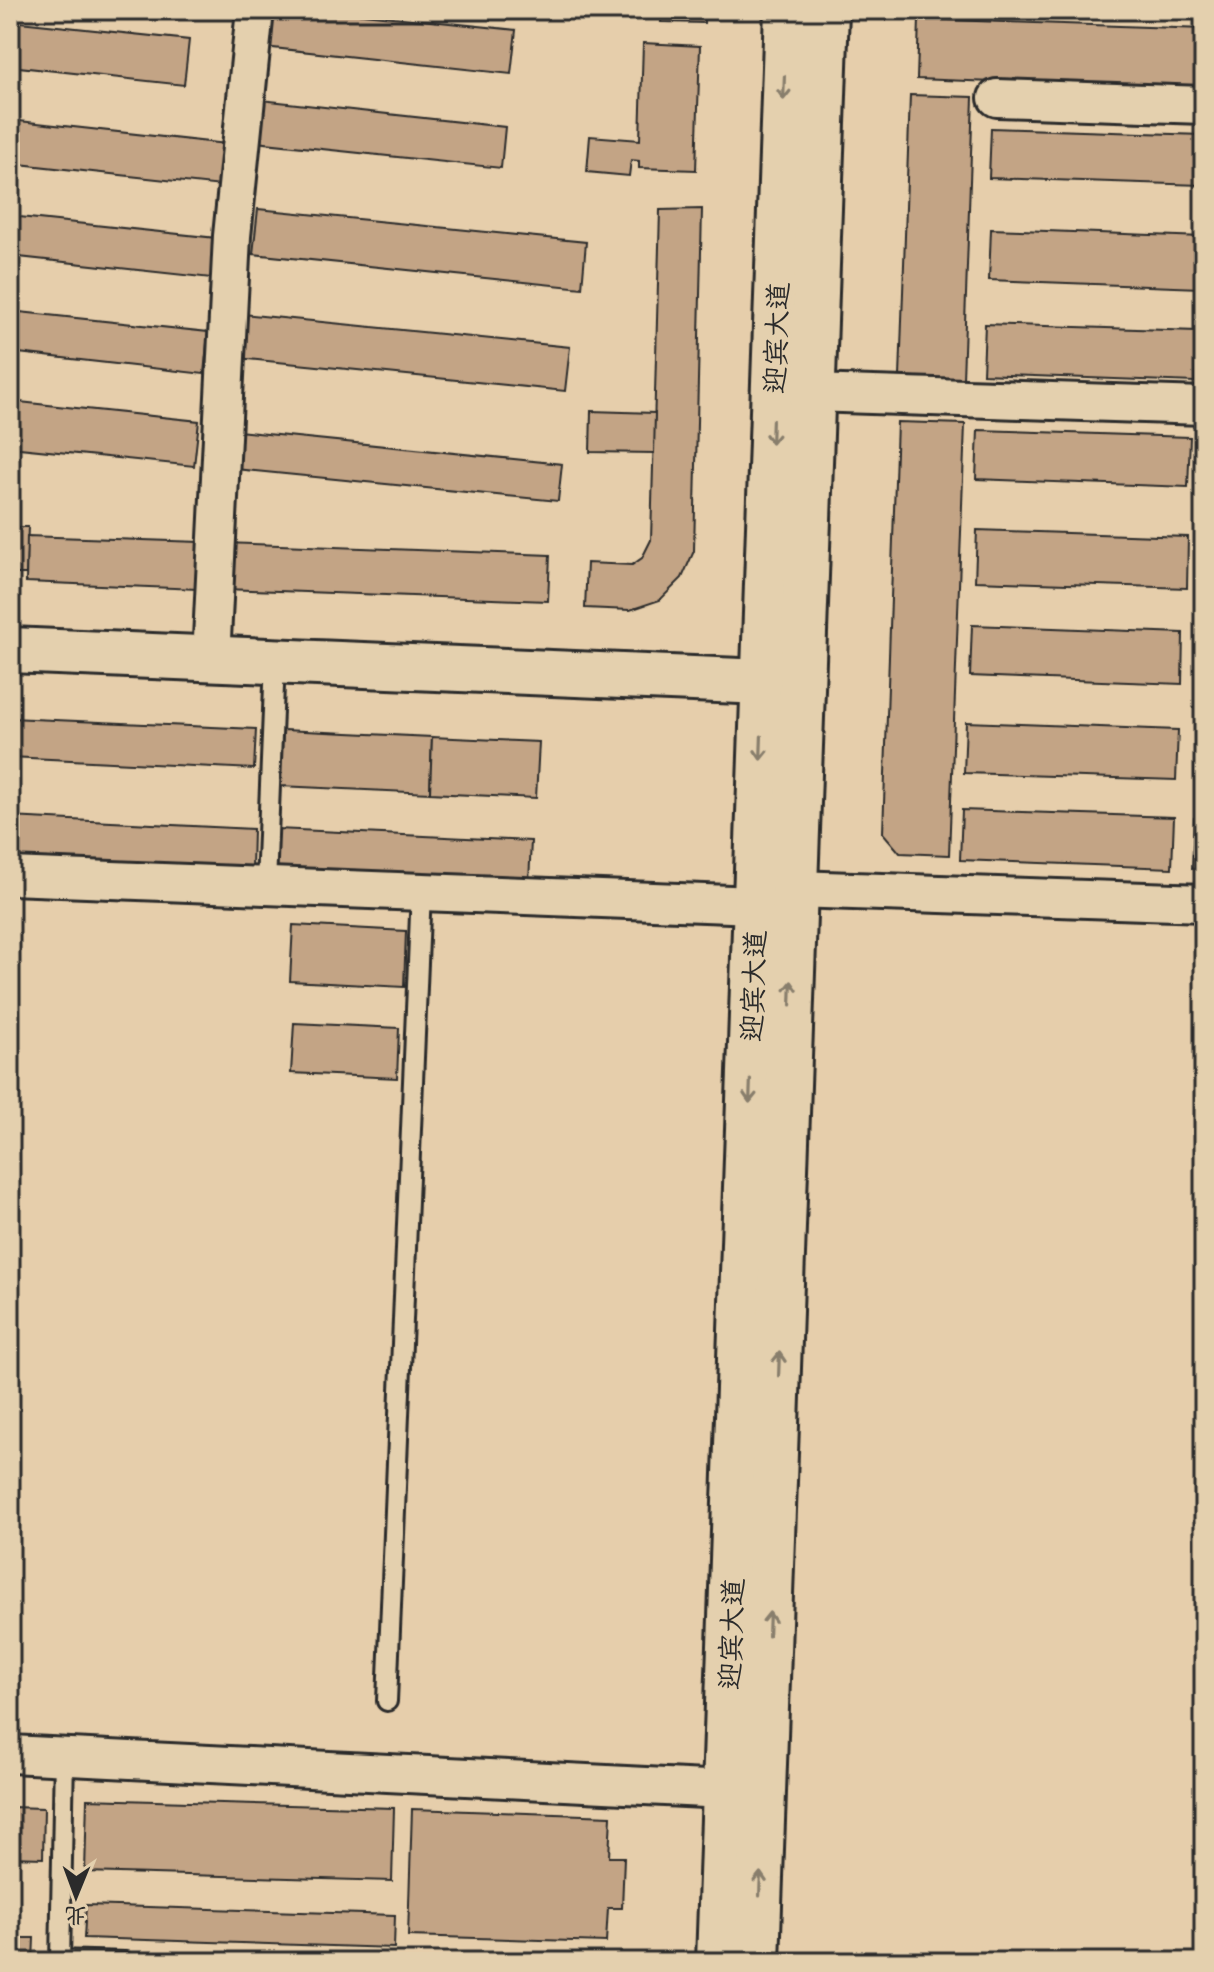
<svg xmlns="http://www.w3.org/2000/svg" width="1214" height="1972" font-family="'Indie Flower','LXGW WenKai TC',sans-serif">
<rect width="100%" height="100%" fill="#e6ceab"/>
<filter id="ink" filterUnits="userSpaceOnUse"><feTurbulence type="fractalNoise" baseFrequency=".0125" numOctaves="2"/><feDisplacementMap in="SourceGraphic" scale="16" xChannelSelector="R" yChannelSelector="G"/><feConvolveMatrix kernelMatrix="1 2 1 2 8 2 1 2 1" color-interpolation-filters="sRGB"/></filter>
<g filter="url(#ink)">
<g fill="#c3a485" stroke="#2b2b2b" stroke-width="2">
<polygon points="268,10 325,10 516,30 511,74 264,47"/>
<polygon points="662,10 704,10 704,23 661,22"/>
<polygon points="919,19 1204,29 1204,90 917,79"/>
<polygon points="10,21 189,40 184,85 10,66"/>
<polygon points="643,43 700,46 696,170 639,168 639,161 631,160 629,176 587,172 590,136 640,140"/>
<polygon points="910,95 973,97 963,379 900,377"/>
<polygon points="261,100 505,127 501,168 256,142"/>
<polygon points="10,120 226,144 221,186 10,163"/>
<polygon points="991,128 1202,135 1201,185 989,178"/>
<polygon points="258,209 586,242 582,288 253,254"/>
<polygon points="702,209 694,551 682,578 660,600 630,610 585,608 587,563 632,565 642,558 651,540 660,210"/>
<polygon points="10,216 216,238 211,278 10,256"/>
<polygon points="991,229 1203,237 1201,288 989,280"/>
<polygon points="10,311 208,332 204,374 10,352"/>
<polygon points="243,314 570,347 565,391 238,358"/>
<polygon points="985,324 1197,331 1195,382 983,374"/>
<polygon points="10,401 199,421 194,466 10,447"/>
<polygon points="591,411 655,413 654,453 590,452"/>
<polygon points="897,422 965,424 949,855 900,853 883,833"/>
<polygon points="978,430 1190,437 1188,487 976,479"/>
<polygon points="238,431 562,464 558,501 235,469"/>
<polygon points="10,527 28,527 26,574 10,574"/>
<polygon points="977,530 1188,537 1187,588 975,581"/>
<polygon points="27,536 200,542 198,589 26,582"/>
<polygon points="226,543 550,555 548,601 224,589"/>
<polygon points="972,625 1183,633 1182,684 970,676"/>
<polygon points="10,718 256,729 254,769 10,757"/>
<polygon points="966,722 1178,730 1176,780 964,773"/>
<polygon points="283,730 432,737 430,793 280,786"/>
<polygon points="1197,730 1204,731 1204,781 1195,781"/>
<polygon points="432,737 539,742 536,798 430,793"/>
<polygon points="962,810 1174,817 1172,868 960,860"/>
<polygon points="10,817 253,829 252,869 10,858"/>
<polygon points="1194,818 1204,819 1204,869 1192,869"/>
<polygon points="277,829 531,841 529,882 276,870"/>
<polygon points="293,925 406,931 404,987 290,981"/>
<polygon points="294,1023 399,1028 397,1078 291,1073"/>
<polygon points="87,1799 394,1808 392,1881 85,1872"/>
<polygon points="10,1807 44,1808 43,1858 10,1857"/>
<polygon points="412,1809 611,1816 609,1857 624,1857 622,1908 608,1908 606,1942 408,1936"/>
<polygon points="86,1905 395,1915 394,1948 84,1938"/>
<polygon points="10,1938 34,1938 33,1962 10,1962"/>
</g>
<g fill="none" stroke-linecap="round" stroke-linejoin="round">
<defs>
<g id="lane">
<polyline points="266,885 275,661"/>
<polyline points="387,1701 421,891"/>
<polyline points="60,1960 124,1962"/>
<polyline points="60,1962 64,1756"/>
</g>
<g id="street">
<polyline points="997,98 1204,105"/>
<polyline points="812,393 1204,406"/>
<polyline points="211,659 232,236 255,10"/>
<polyline points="10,876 756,905"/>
<polyline points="795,889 1204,903"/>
<polyline points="10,1754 725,1790"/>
</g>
<g id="secondary">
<polyline points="10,650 764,682"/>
<polyline points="719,1962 787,10"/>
<polyline points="757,1962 826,10"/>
</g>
</defs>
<use href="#lane" stroke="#2b2b2b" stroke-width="24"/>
<use href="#street" stroke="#2b2b2b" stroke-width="42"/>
<use href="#secondary" stroke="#2b2b2b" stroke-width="50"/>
<use href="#lane" stroke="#e4d0ae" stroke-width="18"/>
<use href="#street" stroke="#e4d0ae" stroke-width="36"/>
<use href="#secondary" stroke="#e4d0ae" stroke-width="44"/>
</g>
<defs><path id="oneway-shaft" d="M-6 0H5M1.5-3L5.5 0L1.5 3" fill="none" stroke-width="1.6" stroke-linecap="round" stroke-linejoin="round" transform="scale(2)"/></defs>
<g stroke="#887e6c">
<use href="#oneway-shaft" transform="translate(784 88) rotate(92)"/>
<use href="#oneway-shaft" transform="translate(772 432) rotate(92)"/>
<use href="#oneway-shaft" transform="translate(761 748) rotate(92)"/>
<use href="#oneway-shaft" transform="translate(791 993) rotate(-88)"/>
<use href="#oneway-shaft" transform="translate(750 1091) rotate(92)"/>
<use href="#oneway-shaft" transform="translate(779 1364) rotate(-88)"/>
<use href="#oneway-shaft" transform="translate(769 1624) rotate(-88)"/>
<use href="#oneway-shaft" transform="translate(760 1884) rotate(-88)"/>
</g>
</g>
<g text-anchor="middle" stroke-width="7" stroke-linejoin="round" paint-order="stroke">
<g font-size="28" fill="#2b2b2b" stroke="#e4d0ae">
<text transform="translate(776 338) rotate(-88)" y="10">迎宾大道</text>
<text transform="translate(753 986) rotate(-88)" y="10">迎宾大道</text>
<text transform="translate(731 1634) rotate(-88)" y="10">迎宾大道</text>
</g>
</g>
<rect width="1214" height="1972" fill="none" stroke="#e4d0ae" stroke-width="40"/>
<rect x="20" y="20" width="1174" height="1932" fill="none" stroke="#2b2b2b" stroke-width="3" filter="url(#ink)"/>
<g transform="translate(76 1896) rotate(181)" stroke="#e4d0ae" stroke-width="6" paint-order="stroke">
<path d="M0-6L14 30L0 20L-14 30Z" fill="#2b2b2b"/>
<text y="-12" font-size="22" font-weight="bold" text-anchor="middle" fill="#2b2b2b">北</text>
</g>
</svg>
